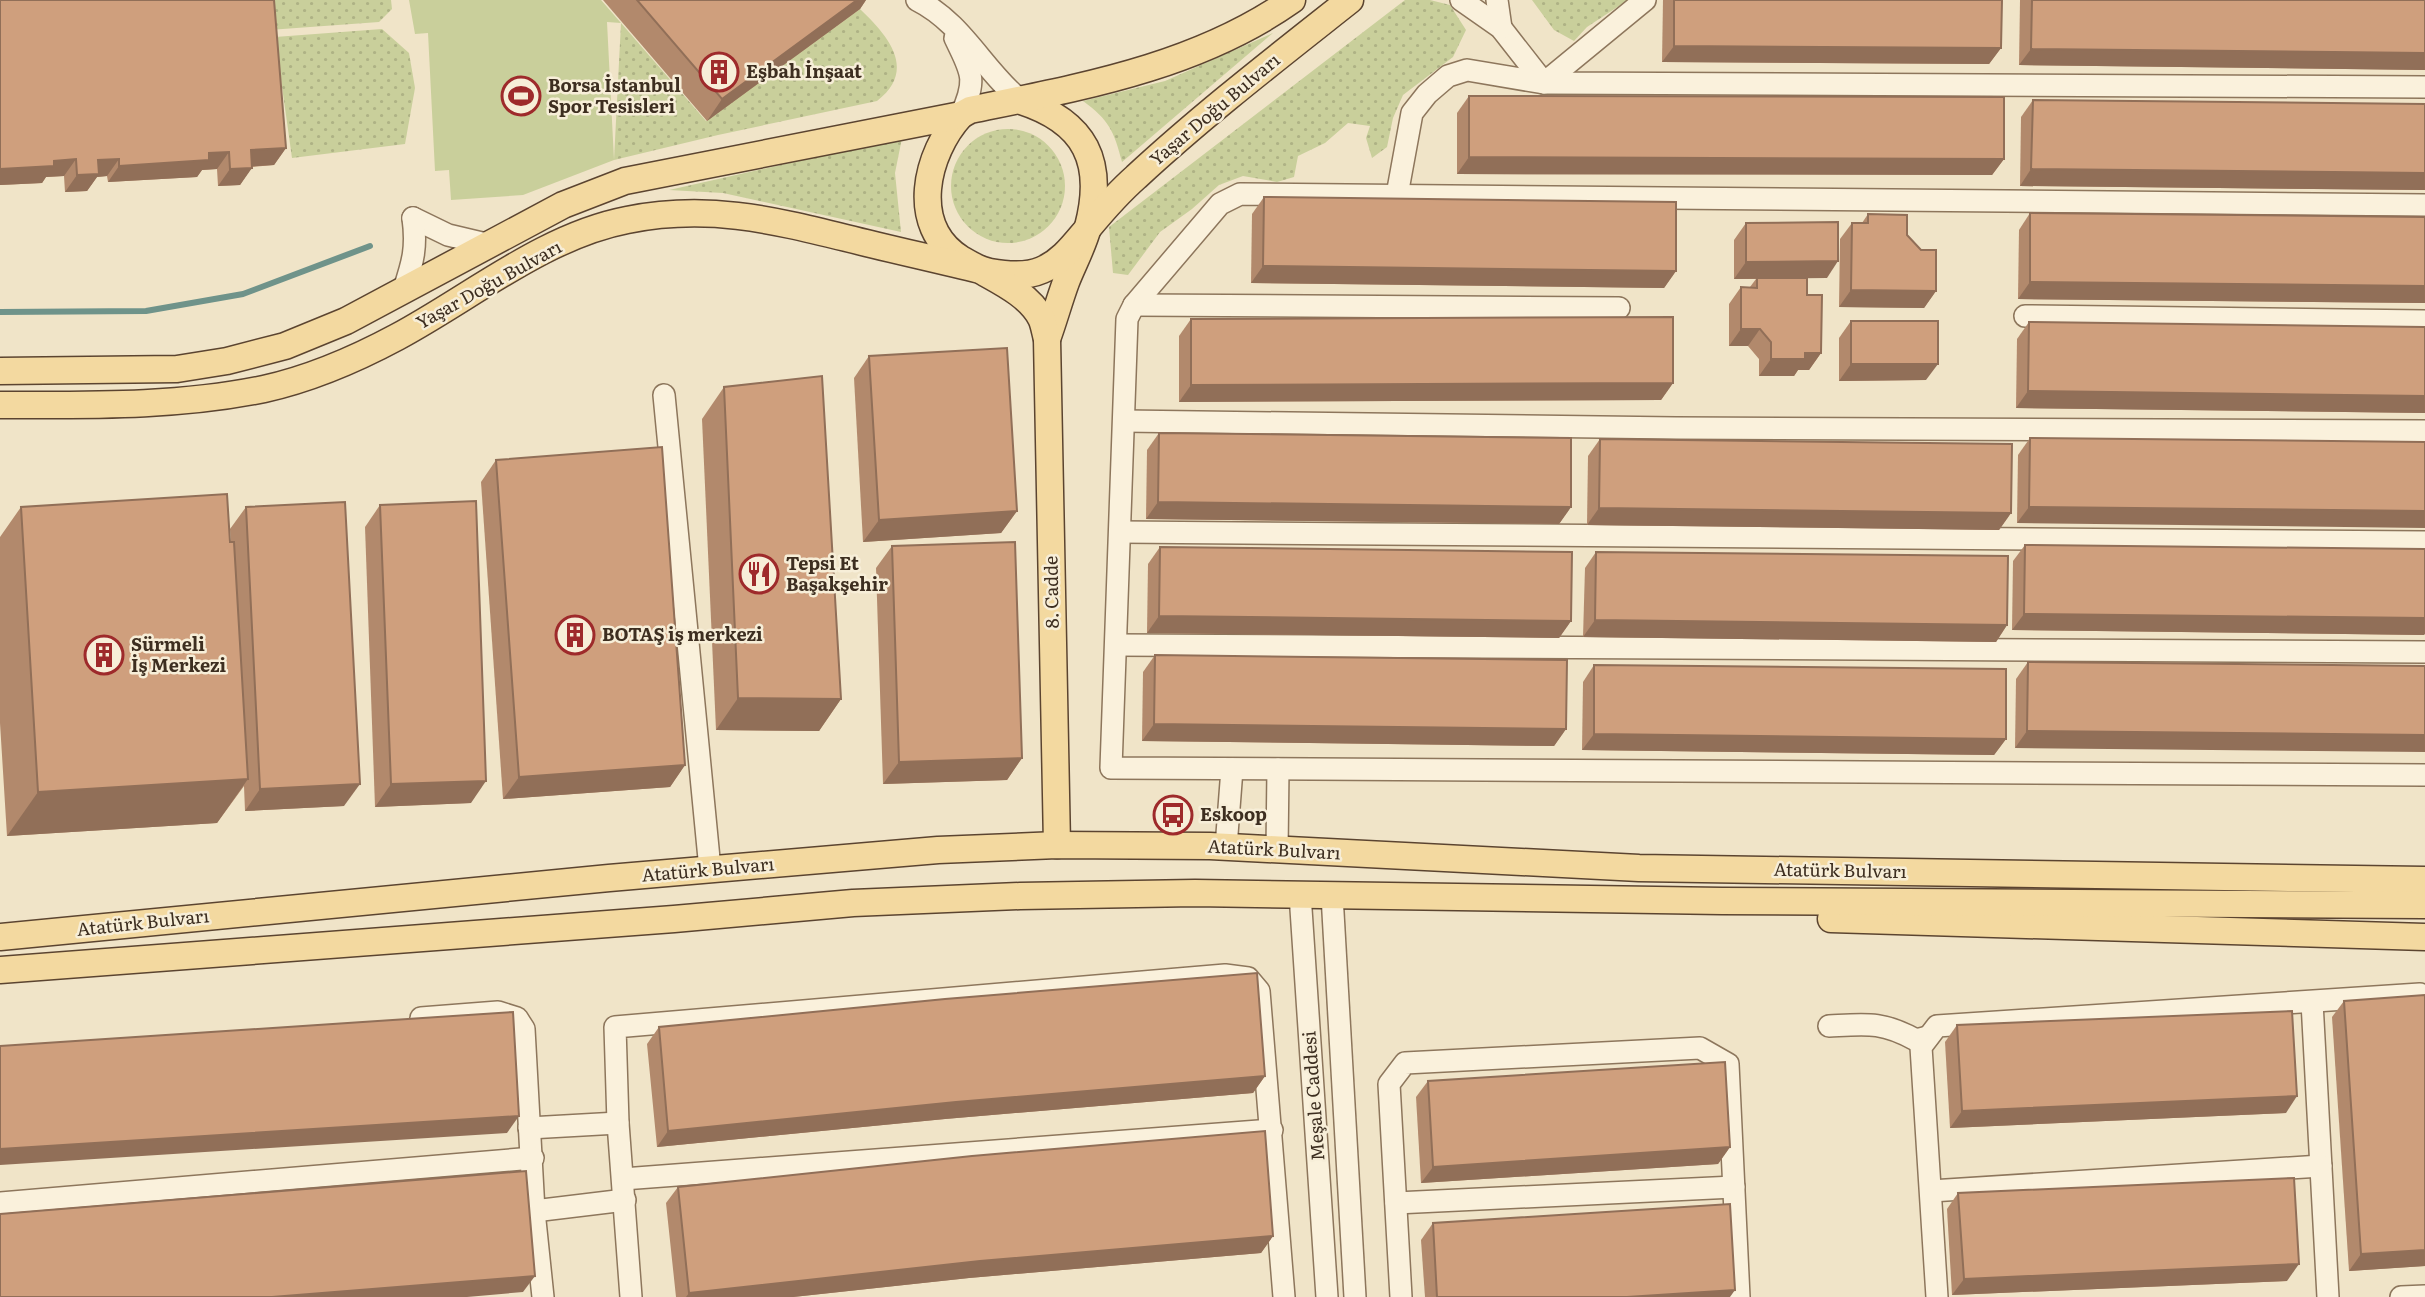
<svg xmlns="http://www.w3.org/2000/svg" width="2425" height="1297" font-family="Literata,serif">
<defs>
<pattern id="grass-dots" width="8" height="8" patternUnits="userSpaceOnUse" patternTransform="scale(1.75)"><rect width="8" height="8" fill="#c9cf9b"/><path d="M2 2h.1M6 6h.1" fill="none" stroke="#aeb285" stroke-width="1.8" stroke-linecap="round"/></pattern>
</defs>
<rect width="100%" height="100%" fill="#f0e4c8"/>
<g fill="url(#grass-dots)">
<polygon points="267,0 391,0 392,9 379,22 269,30"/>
<polygon points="1405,0 1430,0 1450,5 1466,30 1453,57 1403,95 1393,118 1387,147 1372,158 1366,138 1370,126 1348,123 1325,143 1298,156 1294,177 1277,182 1243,176 1219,185 1192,209 1160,232 1128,275 1113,273 1109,227"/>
<polygon points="1532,0 1628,0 1587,27 1574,41 1554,30"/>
<path d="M860,9C887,35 918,69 877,101L718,135L614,160L621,23L706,121Z"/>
<polygon points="382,29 409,53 415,88 405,144 292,158 275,37"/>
<path d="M1273,33L1122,162C1114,131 1109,120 1083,101L1165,81Z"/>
<circle cx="1008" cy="186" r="57"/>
<polygon points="902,138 895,173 901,232 723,193 669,190"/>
</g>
<polygon fill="#c9cf9b" points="409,0 601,0 621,23 607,22 614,160 523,195 451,200 449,170 435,171 428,33 415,34"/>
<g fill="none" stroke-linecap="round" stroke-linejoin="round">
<polyline stroke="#6f938a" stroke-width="6" points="0,312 146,311 243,294 370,246"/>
<defs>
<g id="minor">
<path d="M917,0C963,23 983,70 1021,101"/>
<polyline points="1461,0 1501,28 1544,83 1645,0"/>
<polyline points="1497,0 1501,28"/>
<path d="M955,38C971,72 978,78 961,115"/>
<polyline points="1397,195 1412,113 1427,94 1448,76 1467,70 1544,83 2425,87"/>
<polyline points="2425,205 1240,194 1220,204 1134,305 1127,319 1111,768 2425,775"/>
<polyline points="413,218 448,235 486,244"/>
<path d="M404,289C413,262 417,247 413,218"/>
<polyline points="1134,305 1619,308"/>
<polyline points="2025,316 2425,321"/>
<polyline points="664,395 710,869"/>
<polyline points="1124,421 1676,428 2425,431"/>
<polyline points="1120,532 2425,542"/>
<polyline points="1116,645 2425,652"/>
<polyline points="1226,847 1232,769"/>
<polyline points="1277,850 1278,769"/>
<polyline points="1300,894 1327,1297"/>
<polyline points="1332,895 1355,1297"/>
<polyline points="2312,1002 2328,1297"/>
<polyline points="421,1018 498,1012 517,1018 524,1029 534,1211 543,1297"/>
<path d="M1829,1026C1866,1024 1882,1021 1916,1040L1928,1037"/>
<polyline points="529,1128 618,1123"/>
<polyline points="623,1179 1272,1130"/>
<polyline points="1931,1191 2321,1166"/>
<polyline points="0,1203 533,1158"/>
<polyline points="1396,1203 1734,1187"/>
<polyline points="534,1211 625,1200"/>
<polyline points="631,1297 618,1123 615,1027 1225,975 1248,978 1259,991 1284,1297"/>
<polyline points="1401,1297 1389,1084 1405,1063 1700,1048 1728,1064 1739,1297"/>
<polyline points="1937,1297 1921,1047 1937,1026 2420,994 2425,997"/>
<polyline points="2401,1297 2425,1296"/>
</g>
<g id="major">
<path d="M1021,101C1086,122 1105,162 1088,227C1083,246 1073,264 1066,282C1059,301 1054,320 1047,339"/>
<path d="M961,115C926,153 908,226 961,259C971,265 979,270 990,272C1007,275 1026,277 1042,270C1063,261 1075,243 1089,227C1104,209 1119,192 1136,177C1204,114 1278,57 1350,0"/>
<path d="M0,371L177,369L227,361L285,346L346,321L563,205L625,181L961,115L970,110C1081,87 1197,67 1292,0"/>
<path d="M0,405C88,405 177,407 264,389C309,379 356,359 397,337C470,298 544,236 627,220C706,204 769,219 846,238C890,249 935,259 980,270C1001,282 1029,295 1041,318C1044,324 1045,332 1047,339L1057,845"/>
<polyline points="1831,919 2425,937"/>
<polyline points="0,937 609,878 938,850 1057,845 1210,846 1639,868 2425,880"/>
<polyline points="0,970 674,919 853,903 1020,896 1195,893 1722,901 2425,905"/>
</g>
</defs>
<use href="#minor" stroke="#8d765c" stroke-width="24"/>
<use href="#major" stroke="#5b4430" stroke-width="29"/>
<use href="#minor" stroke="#faf1dc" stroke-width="21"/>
<use href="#major" stroke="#f3d9a0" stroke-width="26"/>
</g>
<g fill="#b2896c">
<polygon points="0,0 286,148 274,165 252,167 240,185 218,186 217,169 202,170 197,177 108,182 107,176 97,177 87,191 65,192 64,176 46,177 42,183 0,185"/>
<polygon points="603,0 866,0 860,9 707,121"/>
<polygon points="1663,0 2002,0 2001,48 1989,64 1662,62"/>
<polygon points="2020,0 2425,0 2425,70 2019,65"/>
<polygon points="1469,96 2004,159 1992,175 1457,174 1457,113"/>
<polygon points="2033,100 2425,104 2425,190 2020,186 2021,117"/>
<polygon points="1264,197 1676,271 1664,288 1251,283 1252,214"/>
<polygon points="2030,213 2425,217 2425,303 2018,299 2019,230"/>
<polygon points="1868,214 1907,235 1936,291 1924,308 1839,307 1840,239 1852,223 1862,223"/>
<polygon points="1746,223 1827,278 1790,278 1807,295 1821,353 1809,370 1798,370 1794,376 1759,376 1759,359 1748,346 1729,346 1729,304 1741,287 1750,287 1756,279 1734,279 1734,240"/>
<polygon points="1191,319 1673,383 1661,400 1179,402 1179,336"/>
<polygon points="1851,321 1926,380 1839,381 1839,338"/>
<polygon points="2029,322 2425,327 2425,413 2016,408 2017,339"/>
<polygon points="869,356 1017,511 1001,533 863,542 854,378"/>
<polygon points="724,387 841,699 819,731 716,730 702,419"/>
<polygon points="1159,433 1571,507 1559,524 1146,519 1147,450"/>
<polygon points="2030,438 2425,442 2017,523 2018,455"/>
<polygon points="1600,439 2011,513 1999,530 1587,525 1588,456"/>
<polygon points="496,460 685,765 670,787 503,799 481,482"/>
<polygon points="380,505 471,803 375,807 365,527"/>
<polygon points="21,507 230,542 231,542 230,529 246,507 344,806 245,811 244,786 217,823 7,836 0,723 0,537"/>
<polygon points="2025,545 2424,635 2012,630 2013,561"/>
<polygon points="892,546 1022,758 1007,780 883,784 876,568"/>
<polygon points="1160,547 1571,621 1559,638 1147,633 1148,564"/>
<polygon points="1596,552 2007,625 1996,642 1583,637 1585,568"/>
<polygon points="1155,655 1566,729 1554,746 1142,741 1143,672"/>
<polygon points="2028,662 2425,666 2015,748 2016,679"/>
<polygon points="1594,665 2006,739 1994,755 1582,750 1583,682"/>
<polygon points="2344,1001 2425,1266 2349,1271 2332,1017"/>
<polygon points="1957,1025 2286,1113 1950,1128 1945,1042"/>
<polygon points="659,1027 1265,1076 1253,1093 945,1119 657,1147 647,1044"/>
<polygon points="1428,1081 1730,1147 1718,1164 1421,1183 1416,1097"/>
<polygon points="678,1187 1273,1236 1261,1253 969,1278 793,1297 676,1297 666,1203"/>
<polygon points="1958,1193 2287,1281 1952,1295 1947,1209"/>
<polygon points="1433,1223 1730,1297 1425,1297 1421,1240"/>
</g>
<g fill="#916f58">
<polygon points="857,0 866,0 860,9 707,121 722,99"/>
<polygon points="1674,46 2001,48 1989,64 1662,62"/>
<polygon points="2031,49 2425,53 2425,70 2019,65"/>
<polygon points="286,148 274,165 239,167 251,150"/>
<polygon points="229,152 217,169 202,170 197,177 108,182 119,166 209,153"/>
<polygon points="1469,157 2004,159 1992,175 1457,174"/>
<polygon points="76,159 64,176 46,177 42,183 0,185 0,169 54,161"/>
<polygon points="119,159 107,176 97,177 87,191 65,192 77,175 98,160"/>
<polygon points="252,168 240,185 218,186 230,169"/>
<polygon points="2031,169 2425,173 2425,190 2020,186"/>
<polygon points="1838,261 1827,278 1734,279 1746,262"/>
<polygon points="1263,266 1676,271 1664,288 1251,283"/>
<polygon points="2030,282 2425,286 2425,303 2018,299"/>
<polygon points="1851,290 1936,291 1924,308 1839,307"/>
<polygon points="1741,329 1760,329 1748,346 1729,346"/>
<polygon points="1805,353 1821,353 1809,370 1798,370 1794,376 1759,376 1771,359"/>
<polygon points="1851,364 1938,364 1926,380 1839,381"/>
<polygon points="1673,383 1661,400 1179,402 1191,385"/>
<polygon points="2028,391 2425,396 2425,413 2016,408"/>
<polygon points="1158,502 1571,507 1559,524 1146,519"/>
<polygon points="2029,507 2425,511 2425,528 2017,523"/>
<polygon points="1599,508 2011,513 1999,530 1587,525"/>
<polygon points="1017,511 1001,533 863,542 879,520"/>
<polygon points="2024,614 2425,618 2425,634 2424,635 2012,630"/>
<polygon points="1159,616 1571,621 1559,638 1147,633"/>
<polygon points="1595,620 2007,625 1996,642 1583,637"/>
<polygon points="738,698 841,699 819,731 716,730"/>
<polygon points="1154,724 1566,729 1554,746 1142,741"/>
<polygon points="2027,731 2425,735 2425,752 2015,748"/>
<polygon points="1594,734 2006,739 1994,755 1582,750"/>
<polygon points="1022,758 1007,780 883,784 899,762"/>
<polygon points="685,765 670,787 503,799 519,777"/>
<polygon points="248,779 217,823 7,836 38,792"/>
<polygon points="486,781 471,803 375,807 391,784"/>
<polygon points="360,784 344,806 245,811 260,789"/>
<polygon points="1265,1076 1253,1093 945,1119 657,1147 668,1131 956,1102"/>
<polygon points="2297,1096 2286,1113 1950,1128 1962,1111"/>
<polygon points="519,1116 507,1133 0,1165 0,1149"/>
<polygon points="1730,1147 1718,1164 1421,1183 1433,1167"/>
<polygon points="1273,1236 1261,1253 969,1278 793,1297 686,1297 689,1293 980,1261"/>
<polygon points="2425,1250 2425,1266 2349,1271 2361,1254"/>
<polygon points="2299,1264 2287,1281 1952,1295 1964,1279"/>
<polygon points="535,1276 523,1292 467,1297 272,1297"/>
<polygon points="1735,1290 1730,1297 1627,1297"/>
</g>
<g fill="#cf9f7d" stroke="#916f58" stroke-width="2">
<polygon points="0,0 274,0 286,148 251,150 252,168 230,169 229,152 209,153 209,160 119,166 119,159 98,160 99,174 77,175 76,159 54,161 54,166 0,169"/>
<polygon points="637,0 857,0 722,99"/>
<polygon points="1674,0 2002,0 2001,48 1674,46"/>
<polygon points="2032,0 2425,0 2425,53 2031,49"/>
<polygon points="1469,96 2004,97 2004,159 1469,157"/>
<polygon points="2033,100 2425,104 2425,173 2031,169"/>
<polygon points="1264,197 1676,202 1676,271 1263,266"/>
<polygon points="2030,213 2425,217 2425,286 2030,282"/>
<polygon points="1868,214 1907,215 1907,235 1921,250 1936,250 1936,291 1851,290 1852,223 1868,223"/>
<polygon points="1838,222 1838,261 1746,262 1746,223"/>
<polygon points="1757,278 1807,278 1807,295 1822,295 1821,353 1805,353 1805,359 1771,359 1771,342 1760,329 1741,329 1741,287 1757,288"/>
<polygon points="1673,317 1673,383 1191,385 1191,319"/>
<rect x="1851" y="321" width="87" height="43"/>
<polygon points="2029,322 2425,327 2425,396 2028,391"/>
<polygon points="1007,348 1017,511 879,520 869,356"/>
<polygon points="822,376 841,699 738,698 724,387"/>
<polygon points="1159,433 1571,438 1571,507 1158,502"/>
<polygon points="2030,438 2425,442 2425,511 2029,507"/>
<polygon points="1600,439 2012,444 2011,513 1599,508"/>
<polygon points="662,447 685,765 519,777 496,460"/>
<polygon points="227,494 230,542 234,542 248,779 38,792 21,507"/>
<polygon points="476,501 486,781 391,784 380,505"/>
<polygon points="345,502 360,784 260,789 246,507"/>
<polygon points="1015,542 1022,758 899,762 892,546"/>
<polygon points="2025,545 2425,549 2425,618 2024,614"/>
<polygon points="1160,547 1572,552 1571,621 1159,616"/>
<polygon points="1596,552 2008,556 2007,625 1595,620"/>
<polygon points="1155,655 1567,660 1566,729 1154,724"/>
<polygon points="2028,662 2425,666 2425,735 2027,731"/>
<polygon points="1594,665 2006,669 2006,739 1594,734"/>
<polygon points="1257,973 1265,1076 956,1102 668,1131 659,1027 945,999"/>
<polygon points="2425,995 2425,1250 2361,1254 2344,1001"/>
<polygon points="2292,1011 2297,1096 1962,1111 1957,1025"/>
<polygon points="513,1012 519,1116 0,1149 0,1046"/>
<polygon points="1725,1062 1730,1147 1433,1167 1428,1081"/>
<polygon points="1265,1131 1273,1236 980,1261 689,1293 678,1187 972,1156"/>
<polygon points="526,1171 535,1276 272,1297 0,1297 0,1214"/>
<polygon points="2294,1178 2299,1264 1964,1279 1958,1193"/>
<polygon points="1730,1204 1735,1290 1627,1297 1437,1297 1433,1223"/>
</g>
<defs>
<symbol id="building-ring" viewBox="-11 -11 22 22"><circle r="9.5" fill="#f7eed8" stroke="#9e2a2b" stroke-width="1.5"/><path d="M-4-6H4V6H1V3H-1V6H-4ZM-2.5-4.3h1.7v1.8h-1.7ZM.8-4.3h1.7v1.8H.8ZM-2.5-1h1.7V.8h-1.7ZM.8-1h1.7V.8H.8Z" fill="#9e2a2b"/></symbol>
<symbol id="stadium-ring" viewBox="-11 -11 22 22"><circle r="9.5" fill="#f7eed8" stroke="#9e2a2b" stroke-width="1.5"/><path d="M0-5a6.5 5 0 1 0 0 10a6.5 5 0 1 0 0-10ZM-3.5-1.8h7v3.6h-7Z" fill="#9e2a2b"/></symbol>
<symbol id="restaurant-ring" viewBox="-11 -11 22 22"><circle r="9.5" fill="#f7eed8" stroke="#9e2a2b" stroke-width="1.5"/><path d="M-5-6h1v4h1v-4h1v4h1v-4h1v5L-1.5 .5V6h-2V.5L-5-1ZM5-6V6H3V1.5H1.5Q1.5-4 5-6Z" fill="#9e2a2b"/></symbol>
<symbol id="bus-ring" viewBox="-11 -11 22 22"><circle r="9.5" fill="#f7eed8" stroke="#9e2a2b" stroke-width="1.5"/><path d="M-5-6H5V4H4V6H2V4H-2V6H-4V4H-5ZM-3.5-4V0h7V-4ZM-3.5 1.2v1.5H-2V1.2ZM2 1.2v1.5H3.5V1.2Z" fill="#9e2a2b"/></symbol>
</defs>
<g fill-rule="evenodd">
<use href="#building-ring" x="697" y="50" width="44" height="44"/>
<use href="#stadium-ring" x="499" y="74" width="44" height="44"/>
<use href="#restaurant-ring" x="737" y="552" width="44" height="44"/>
<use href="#building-ring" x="553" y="613" width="44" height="44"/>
<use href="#building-ring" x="82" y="633" width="44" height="44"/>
<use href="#bus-ring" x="1151" y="793" width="44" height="44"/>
</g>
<g text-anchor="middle" stroke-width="5" stroke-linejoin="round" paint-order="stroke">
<g font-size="18" font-weight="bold" fill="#3d2e20" stroke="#f7eed8" text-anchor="start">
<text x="746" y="78">Eşbah İnşaat</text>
<text x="548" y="92">Borsa İstanbul<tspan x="548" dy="21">Spor Tesisleri</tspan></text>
<text x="786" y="570">Tepsi Et<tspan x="786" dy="21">Başakşehir</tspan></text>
<text x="602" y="641">BOTAŞ iş merkezi</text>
<text x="131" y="651">Sürmeli<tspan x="131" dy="21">İş Merkezi</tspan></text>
<text x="1200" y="821">Eskoop</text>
</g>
<g font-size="18" fill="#3d2e20" stroke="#f7eed8">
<text transform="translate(1215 110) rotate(-40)" y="6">Yaşar Doğu Bulvarı</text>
<text transform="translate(489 285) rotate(-29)" y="6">Yaşar Doğu Bulvarı</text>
<text transform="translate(1052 592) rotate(-91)" y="6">8. Cadde</text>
<text transform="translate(1274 850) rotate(3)" y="6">Atatürk Bulvarı</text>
<text transform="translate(708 870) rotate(-5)" y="6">Atatürk Bulvarı</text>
<text transform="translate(1840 871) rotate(1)" y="6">Atatürk Bulvarı</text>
<text transform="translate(143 923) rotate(-6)" y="6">Atatürk Bulvarı</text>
<text transform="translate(1314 1096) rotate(-94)" y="6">Meşale Caddesi</text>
</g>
</g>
</svg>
